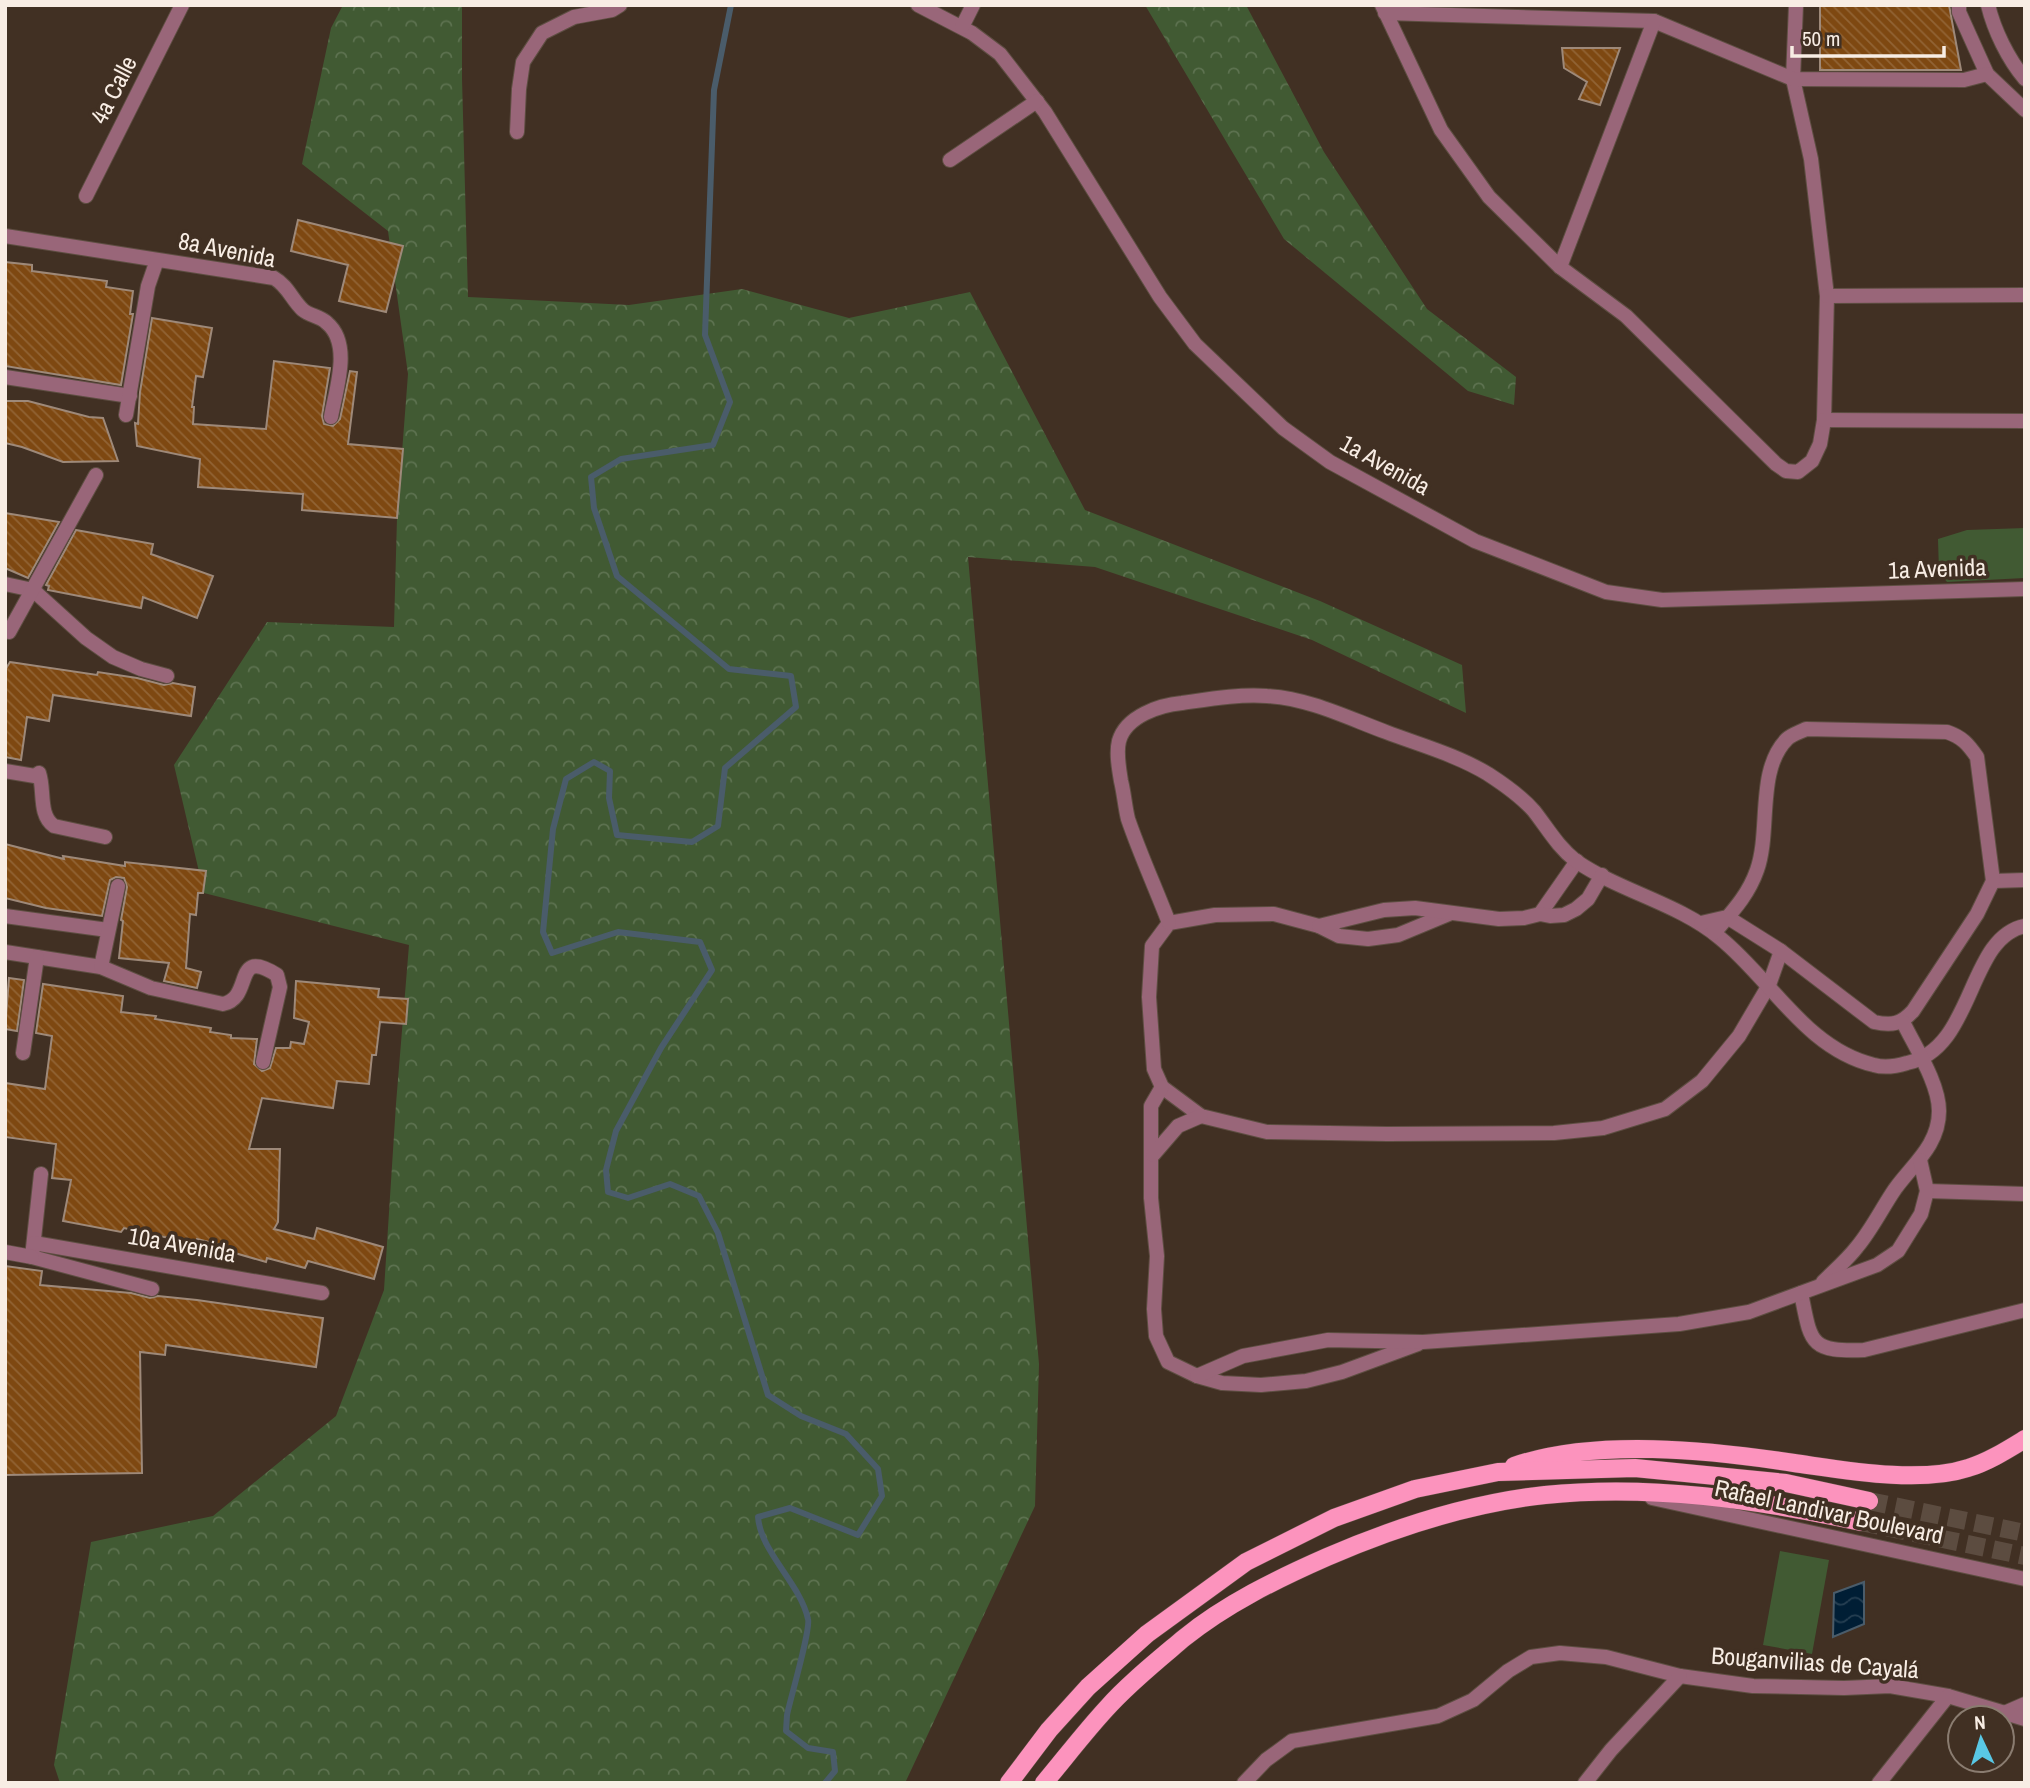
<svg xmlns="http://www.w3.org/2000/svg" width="2030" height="1788" font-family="'Archivo Narrow',sans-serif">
<defs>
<pattern id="forest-crowns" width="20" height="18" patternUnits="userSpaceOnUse" patternTransform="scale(1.75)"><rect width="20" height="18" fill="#415a33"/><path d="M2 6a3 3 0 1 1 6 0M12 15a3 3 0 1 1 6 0" fill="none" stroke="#5d7250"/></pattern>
<pattern id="water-waves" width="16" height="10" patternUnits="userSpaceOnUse" patternTransform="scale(1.75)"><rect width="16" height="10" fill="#001e35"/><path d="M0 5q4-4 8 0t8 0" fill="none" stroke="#263f52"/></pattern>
<pattern id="building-back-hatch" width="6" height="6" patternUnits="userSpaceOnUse" patternTransform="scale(1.75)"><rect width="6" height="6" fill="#7e4811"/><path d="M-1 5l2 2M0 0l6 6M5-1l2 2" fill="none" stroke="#916334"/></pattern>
</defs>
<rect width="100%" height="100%" fill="#413023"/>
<g fill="#415a33">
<polygon points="2025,528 2025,578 1947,582 1939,572 1938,539 1967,530"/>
<polygon points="1780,1551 1829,1560 1812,1654 1763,1645"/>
</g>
<g fill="url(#forest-crowns)">
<polygon points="343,5 462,5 462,79 468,297 629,305 742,289 849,318 970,292 1085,510 1320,601 1462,665 1466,713 1312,640 1095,567 968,557 1039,1364 1035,1506 905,1783 60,1783 54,1765 91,1542 213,1516 336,1416 384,1290 396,1104 409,945 204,893 174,765 267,622 394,627 397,518 408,374 388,231 302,164 331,28"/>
<polygon points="1145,5 1246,5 1324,152 1427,309 1516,377 1514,405 1468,391 1284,239"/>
</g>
<polygon fill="url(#water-waves)" stroke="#4a5c6a" stroke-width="2" points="1864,1582 1864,1624 1833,1637 1834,1593"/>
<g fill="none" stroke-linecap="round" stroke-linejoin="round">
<path stroke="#4a5c6a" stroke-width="6" d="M731,5L714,90L705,335L730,402L713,445L621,459L591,477L594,508L617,576L729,669L791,676L796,707L725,768L718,826L692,842L617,835L609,798L610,771L594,762L566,779L553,829L543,932L552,953L618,932L700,942L712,970L661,1048L616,1131L606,1170L608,1192L628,1198L670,1184L699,1196L718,1233L768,1395L801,1416L846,1434L878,1469L882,1496L858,1535L790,1508L758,1517C761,1553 800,1583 808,1619C811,1629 790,1700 787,1715L786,1731L808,1748L833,1752L835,1771L825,1783"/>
</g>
<g fill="url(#building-back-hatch)" stroke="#9e8979" stroke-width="2">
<polygon points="1820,5 1949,5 1961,70 1820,70"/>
<polygon points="1562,48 1620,48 1600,105 1579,99 1587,82 1564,68"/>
<polygon points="298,220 403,246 386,312 339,301 348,265 291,251"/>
<polygon points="5,262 32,265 32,271 107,281 106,287 133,291 130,314 133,314 121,385 5,366"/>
<polygon points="152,318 212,328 203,377 196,376 192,407 194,407 193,424 266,429 274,361 330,368 322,416 324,424 333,426 340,419 350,371 357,372 348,444 403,449 397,518 302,510 303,494 198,487 200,459 137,446 135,423 138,424 140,392"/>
<polygon points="5,401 28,401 89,417 103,418 118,461 63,462 22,447 5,443"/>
<polygon points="5,513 59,522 28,578 5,568"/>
<polygon points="76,530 153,544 151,554 213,576 197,618 143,597 141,608 48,590 49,586 46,585"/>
<polygon points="10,662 97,675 98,672 137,678 164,685 173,683 195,687 191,716 53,695 49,721 27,717 21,760 5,757 5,670"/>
<polygon points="5,844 64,859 63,856 125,866 125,862 206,871 203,893 198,893 196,915 190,914 186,968 201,972 197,988 164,981 169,963 119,958 123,921 121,920 127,887 124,878 116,877 110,880 102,916 46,908 5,898"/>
<polygon points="9,978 24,980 17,1031 5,1029"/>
<polygon points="296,981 379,989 378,997 408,999 406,1024 380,1022 376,1055 372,1055 369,1084 337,1081 333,1108 262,1098 249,1149 280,1149 278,1222 274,1229 314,1239 317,1228 383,1247 374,1279 308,1261 305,1268 267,1258 266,1262 228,1251 229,1247 197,1239 196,1244 124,1228 121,1232 63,1221 71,1180 52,1178 56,1144 5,1137 5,1083 45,1089 52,1036 36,1033 43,984 123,996 121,1012 156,1016 155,1019 211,1028 210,1032 231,1035 231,1038 257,1039 254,1064 262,1071 270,1068 276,1048 290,1048 291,1042 304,1044 309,1022 294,1018"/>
<polygon points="5,1266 42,1271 40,1285 131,1293 150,1298 158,1296 197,1300 323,1318 316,1367 166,1345 165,1355 140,1352 142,1473 5,1475"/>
</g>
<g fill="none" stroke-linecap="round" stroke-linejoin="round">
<g stroke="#5c4c40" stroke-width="18" stroke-dasharray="18 9" stroke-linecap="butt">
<polyline points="1869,1501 2025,1533"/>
<polyline points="1861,1522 2025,1556"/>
</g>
<defs>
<g id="minor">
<polyline points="918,5 972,33 1000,54 1045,112 1160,297 1195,344 1283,428 1330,462 1475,541 1606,592 1662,600 2025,589"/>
<polyline points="1382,5 1441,130 1489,197 1560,267 1626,316 1776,464 1786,471 1798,472 1812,461 1820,444 1824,420 1827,296 1811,159 1793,79 1796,5"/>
<polyline points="1959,5 1959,12 1987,74 2025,110"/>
<path d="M1988,5C1994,30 2008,59 2025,79"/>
<polyline points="1385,13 1654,21 1793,79 1964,80 1987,74"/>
<polyline points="962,27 973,5"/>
<polyline points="517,132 519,89 523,62 542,33 574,17 612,10 620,5"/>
<polyline points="950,160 1037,101"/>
<polyline points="86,196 182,5"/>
<path d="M5,236L274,278C288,286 292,300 303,310C310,316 320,316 327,323C352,344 336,389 331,417"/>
<polyline points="1560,267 1654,21"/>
<polyline points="1827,296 2025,295"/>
<polyline points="5,377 130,396"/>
<polyline points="126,415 148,286 157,260"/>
<polyline points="1824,420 2025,421"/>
<polyline points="5,584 33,590 86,638 113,657 141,669 167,676"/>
<polyline points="9,632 96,475"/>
<path d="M5,771L35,776L39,773C45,790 38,815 54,826L105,837"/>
<polyline points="1993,881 2025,880"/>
<polyline points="1451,913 1398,935 1368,939 1339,936 1319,926 1274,914 1215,915 1169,923 1152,946 1149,997 1154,1069 1162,1087 1201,1116 1267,1132 1387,1134 1554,1133 1603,1128 1665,1109 1702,1081 1739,1036 1769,985 1781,951"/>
<polyline points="1540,914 1577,861"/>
<polyline points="5,916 108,930"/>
<path d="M1169,923C1156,889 1140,854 1128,819C1125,807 1124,793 1121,781C1119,769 1116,753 1119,741C1126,716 1160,705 1182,703C1210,699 1239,694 1267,696C1308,698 1348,718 1386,732C1420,745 1457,755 1488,774C1505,785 1521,796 1534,811C1548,829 1558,847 1576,861C1621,892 1678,903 1720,938C1771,979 1806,1049 1874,1065C1884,1068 1897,1066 1907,1063C1975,1049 1967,937 2025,926"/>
<path d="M1701,923L1727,917L1781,951L1874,1022C1892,1026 1901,1024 1913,1011L1977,914L1993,881L1977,757C1968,744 1962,737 1947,732L1806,729C1800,732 1791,735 1787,739C1756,770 1771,831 1757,870C1748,896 1731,913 1714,933"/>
<polyline points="1319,926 1384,910 1415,908 1499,919 1524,918 1540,914 1550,916 1564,915 1576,909 1588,899 1602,875"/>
<path d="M5,952L101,967L151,988L223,1004C254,998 232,946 277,975L280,987L263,1062"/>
<polyline points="101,967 118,886"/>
<polyline points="23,1053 37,957"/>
<polyline points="1162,1087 1151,1106 1151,1198 1157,1256 1154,1309 1156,1336 1168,1362 1197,1376 1222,1383 1261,1385 1306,1381 1342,1372 1418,1344"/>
<polyline points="1153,1155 1178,1126 1201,1116"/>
<polyline points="41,1174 32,1257 152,1289"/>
<polyline points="1927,1191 2025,1194"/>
<polyline points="34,1243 322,1293"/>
<polyline points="5,1252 32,1257"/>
<path d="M1823,1282C1834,1271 1847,1260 1857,1247C1872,1229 1882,1208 1895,1189C1913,1164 1939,1145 1939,1111C1939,1083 1915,1047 1903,1022"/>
<path d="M1801,1293C1811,1343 1809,1352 1864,1350L2025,1310"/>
<polyline points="1197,1376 1243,1356 1328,1340 1423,1342 1679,1324 1749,1312 1877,1265 1898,1251 1921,1214 1927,1191 1920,1160"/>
<polyline points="1652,1498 2025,1579"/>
<polyline points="2002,1714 2025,1704"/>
<polyline points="1244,1783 1266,1760 1292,1741 1438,1716 1473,1700 1508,1671 1531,1657 1560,1653 1606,1657 1680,1676 1753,1686 1844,1688 1890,1686 1948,1696 2025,1719"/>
<polyline points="1585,1783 1611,1750 1680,1676"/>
<polyline points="1879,1783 1948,1696"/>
</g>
<g id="primary">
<path d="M1514,1466C1595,1438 1710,1450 1794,1463C1844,1470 1919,1484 1968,1468C1988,1462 2007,1450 2025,1439"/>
<polyline points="1009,1783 1049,1730 1088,1687 1147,1634 1246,1562 1334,1518 1415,1489 1498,1472 1635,1468 1786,1483 1869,1501"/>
<path d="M1044,1783C1065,1758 1084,1733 1106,1709C1128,1684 1158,1660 1184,1638C1226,1604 1277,1579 1327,1557C1394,1528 1472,1503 1545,1495C1651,1484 1758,1500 1861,1522"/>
</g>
</defs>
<use href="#minor" stroke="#5e4e42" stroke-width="16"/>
<use href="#primary" stroke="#5e4e42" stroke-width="19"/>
<use href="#minor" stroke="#996679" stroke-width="14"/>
<use href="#primary" stroke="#fc93bd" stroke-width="18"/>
</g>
<g text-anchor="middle" stroke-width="7" stroke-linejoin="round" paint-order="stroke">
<g font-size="24" fill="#f8ede4" stroke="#413023">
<text transform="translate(114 90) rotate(-63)" y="8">4a Calle</text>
<text transform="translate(227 250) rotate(11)" y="8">8a Avenida</text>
<text transform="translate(1385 465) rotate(29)" y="8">1a Avenida</text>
<text transform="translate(1937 569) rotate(-2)" y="8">1a Avenida</text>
<text transform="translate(182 1245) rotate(10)" y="8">10a Avenida</text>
<text transform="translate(1829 1512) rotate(12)" y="8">Rafael Landivar Boulevard</text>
<text transform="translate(1815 1663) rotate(4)" y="8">Bouganvilias de Cayalá</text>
</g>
</g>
<rect width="2030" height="1788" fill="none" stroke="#f8ede4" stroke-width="14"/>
<g transform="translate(1981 1739) rotate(356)"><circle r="33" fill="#413023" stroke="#8a7c70" stroke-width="2"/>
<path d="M0-5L12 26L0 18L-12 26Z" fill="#59c8e5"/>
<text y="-10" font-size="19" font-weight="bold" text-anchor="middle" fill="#f8ede4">N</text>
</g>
<path d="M1792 46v10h152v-10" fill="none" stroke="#f8ede4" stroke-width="3.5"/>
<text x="1802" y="46" font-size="21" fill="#f8ede4" stroke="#413023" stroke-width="5" paint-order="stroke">50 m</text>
</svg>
